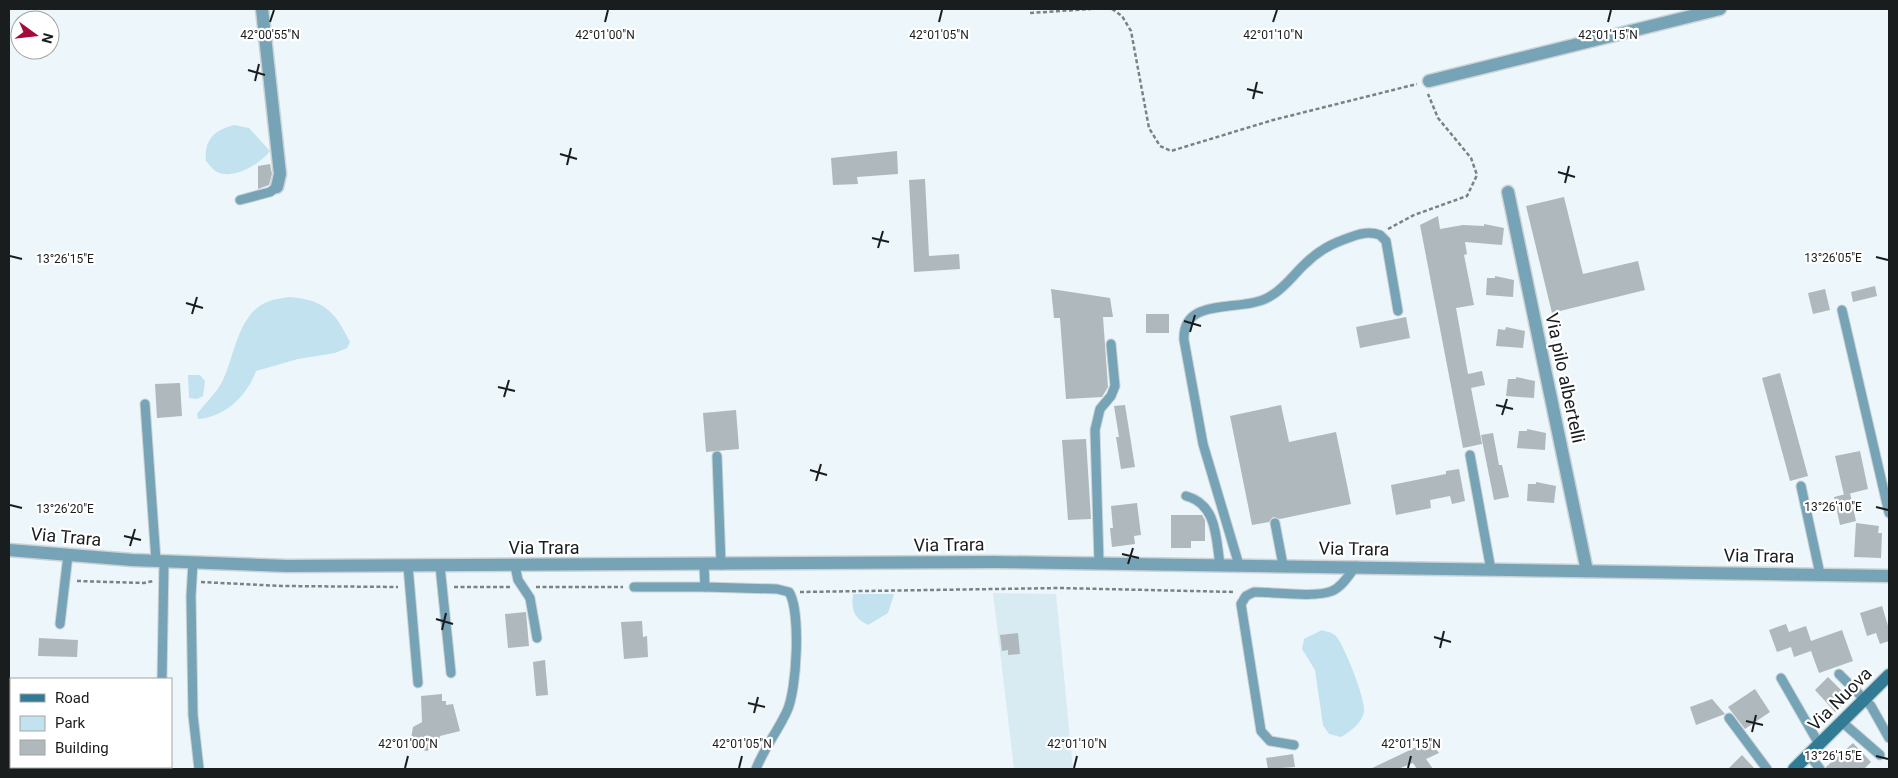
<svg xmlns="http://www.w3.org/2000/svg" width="1898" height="778" font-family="Roboto,sans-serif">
<rect width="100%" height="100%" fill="#edf6fa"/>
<polygon fill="#d9ebf2" points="993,593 1056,594 1073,769 1014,769"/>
<g fill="#c2e2ef">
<path d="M234,125L249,128L270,151C260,164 235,180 217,172C213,170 209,164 206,161C204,140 214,130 234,125Z"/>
<path d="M290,297C325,300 335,312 350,342L347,348L335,353L298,359L256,371C247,396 225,417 198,419L197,414C206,402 216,394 223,380C235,355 238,314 267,302C274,299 283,298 290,297Z"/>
<polygon points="188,375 200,375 205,381 203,396 197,399 189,398"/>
<path d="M853,594H894L888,613L868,625C854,618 851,610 853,594Z"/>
<path d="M1322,630C1327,632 1332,632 1336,636C1344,645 1366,700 1364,712C1361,724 1351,731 1341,737L1329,734L1323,725L1315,670L1302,649L1304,639Z"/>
</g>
<g fill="#afb8bc">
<polygon points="897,151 898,174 857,177 858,184 833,185 831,158"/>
<polygon points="270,164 272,174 269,185 258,189 258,166"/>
<polygon points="925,179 929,256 959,254 960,269 914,272 909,180"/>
<polygon points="1564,197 1583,274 1638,261 1645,290 1552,313 1526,206"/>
<polygon points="1438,216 1440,229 1463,225 1484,226 1484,224 1504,228 1502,245 1465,242 1467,254 1464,255 1474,305 1456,308 1468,374 1482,371 1485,385 1471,388 1482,444 1463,448 1420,225"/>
<polygon points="1495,276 1514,280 1513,297 1486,295 1487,278 1495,278"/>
<polygon points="1875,286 1877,296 1853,302 1851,292"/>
<polygon points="1051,289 1110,298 1113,317 1103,317 1108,387 1102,397 1066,399 1060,318 1054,318"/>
<polygon points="1825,289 1830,310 1813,314 1808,293"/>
<rect x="1146" y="314" width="23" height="19"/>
<polygon points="1406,317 1410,338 1360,348 1356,327"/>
<polygon points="1506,327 1525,331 1523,348 1496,346 1498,329 1505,330"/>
<polygon points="1780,373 1808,476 1790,481 1762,378"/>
<polygon points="1516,377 1535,381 1534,398 1506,396 1508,379 1516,379"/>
<polygon points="180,383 182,416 157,418 155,384"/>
<polygon points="1125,405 1135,467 1121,469 1116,437 1119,437 1114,406"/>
<polygon points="1281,405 1289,442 1336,432 1351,504 1280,519 1273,517 1269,522 1252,525 1230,416"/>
<polygon points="736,410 739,449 706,452 703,413"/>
<polygon points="1527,429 1546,433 1545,450 1517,448 1519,431 1527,431"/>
<polygon points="1493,433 1499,465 1502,465 1509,497 1494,500 1481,435"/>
<polygon points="1086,439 1091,519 1068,520 1062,440"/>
<polygon points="1860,451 1868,489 1844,495 1835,456"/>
<polygon points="1459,469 1465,501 1452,504 1450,496 1430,500 1431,508 1396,515 1391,485 1446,474 1446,471"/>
<polygon points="1536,482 1556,486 1554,503 1527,501 1528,484 1536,484"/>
<polygon points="1850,493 1856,521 1840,525 1834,497"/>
<polygon points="1137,503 1141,535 1134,536 1135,544 1112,547 1110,528 1113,528 1111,506"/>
<polygon points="1171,515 1202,515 1205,520 1205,541 1191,541 1191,548 1171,548"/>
<polygon points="1856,523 1879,526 1878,533 1882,533 1881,558 1854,557"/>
<polygon points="1882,606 1889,629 1889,641 1880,644 1876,633 1867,636 1860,613"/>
<polygon points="526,612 529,646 508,648 505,614"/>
<polygon points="642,621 643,637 647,636 648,657 624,659 621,622"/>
<polygon points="1786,624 1789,632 1806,626 1811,641 1842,630 1853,661 1819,673 1811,651 1794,657 1791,647 1777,652 1769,630"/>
<polygon points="1018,633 1020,654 1008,655 1008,650 1002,651 1000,635"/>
<polygon points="39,638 78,640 77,657 38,656"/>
<polygon points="545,660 548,695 536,696 533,662"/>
<polygon points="1828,677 1849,698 1835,712 1815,690"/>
<polygon points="1755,689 1770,712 1745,729 1728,707"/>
<polygon points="442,694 442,701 446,701 446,705 453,704 460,731 440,736 437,745 427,751 415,748 411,738 413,727 422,722 421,696"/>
<polygon points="1712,699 1725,714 1696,725 1690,707"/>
<polygon points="1429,741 1439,753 1426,759 1433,769 1417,769 1413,763 1398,769 1370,769"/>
<polygon points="1853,743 1871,762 1864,769 1826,769 1826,767"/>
<polygon points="1293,754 1295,767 1268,769 1266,758"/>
<polygon points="1742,755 1755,769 1728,769"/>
</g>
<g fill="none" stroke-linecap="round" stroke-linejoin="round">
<defs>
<g id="lane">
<polyline points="240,200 270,192 277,187"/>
<polyline points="1842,310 1889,513"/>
<polyline points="145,404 156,561"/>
<polyline points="1470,455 1491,570"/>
<polyline points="717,456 721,565"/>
<polyline points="1801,486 1820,574"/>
<path d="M1186,496C1217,504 1216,538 1220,565"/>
<polyline points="1275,523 1283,565"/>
<polyline points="193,562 191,596 193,715 199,769"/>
<polyline points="1099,563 1095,430 1100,409 1111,396 1115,386 1111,344"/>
<path d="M704,565L705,587L777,589L789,592C801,611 797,690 787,711C778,731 764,748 756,769"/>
<path d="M1239,565L1203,444L1184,340C1182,295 1242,313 1269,297C1284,289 1293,275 1305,264C1319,250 1333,243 1351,237C1361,233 1370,231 1380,235L1386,241L1398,311"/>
<polyline points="408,566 418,683"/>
<polyline points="440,566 451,673"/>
<polyline points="515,566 518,580 530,598 537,638"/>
<polyline points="634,587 705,587"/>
<polyline points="60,624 68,555"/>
<polyline points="1839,674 1871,706 1889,738"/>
<polyline points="1781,678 1819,744"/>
<polyline points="162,679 164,561"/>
<polyline points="1729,718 1767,769"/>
<polyline points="1842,722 1880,755"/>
<path d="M1294,745L1270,741L1261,731L1241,604L1246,596L1254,592C1273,592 1316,598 1332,591C1342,587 1349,575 1356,566"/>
<polyline points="1809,755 1820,769"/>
<polyline points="160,769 160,767"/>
</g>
<g id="street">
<polyline points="262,9 280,174 277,187"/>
<polyline points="1429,81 1720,9"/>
<polyline points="1508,192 1587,571"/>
<polyline points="9,550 132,560 287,566 994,562 1889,576"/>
</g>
<polyline id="secondary" points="1794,769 1889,675"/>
</defs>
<use href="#lane" stroke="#cbd3d7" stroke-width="11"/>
<use href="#street" stroke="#cbd3d7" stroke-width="15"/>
<use href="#secondary" stroke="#cbd3d7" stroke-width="15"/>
<g stroke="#7c8284" stroke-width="2.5" stroke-dasharray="4 2.5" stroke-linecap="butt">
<polyline points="1112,9 1122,16 1131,31 1149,128 1160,146 1171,151 1273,120 1417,84"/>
<polyline points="1030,13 1091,9"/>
<polyline points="1388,229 1414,215 1467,196 1477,175 1471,158 1438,118 1428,94"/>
<polyline points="77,581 144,583 153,581"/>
<polyline points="201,582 282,586 398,587"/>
<polyline points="454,587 511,587"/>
<polyline points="536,587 623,587"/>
<polyline points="800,592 1060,588 1235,592"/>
</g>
<use href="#lane" stroke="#76a3b5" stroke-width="9"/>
<use href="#street" stroke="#76a3b5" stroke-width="12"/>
<use href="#secondary" stroke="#317b94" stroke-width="12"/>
</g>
<path fill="none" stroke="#1a1d1e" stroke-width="2" d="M270,22L274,10M605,22L608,10M939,22L942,10M1273,22L1277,10M1608,22L1611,10M248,70L265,75M255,81L259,64M1247,89L1263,93M1253,99L1257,82M560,154L577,159M567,165L571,148M1558,172L1575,177M1565,183L1569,166M872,238L889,242M878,248L883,231M10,256L22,259M1876,257L1888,260M186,303L203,308M192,314L197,297M1184,321L1201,326M1190,332L1195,315M498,387L515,391M504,397L509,380M1496,405L1513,409M1502,415L1507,399M810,470L827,475M816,481L821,464M10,505L22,508M1876,507L1888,510M124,536L141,540M130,546L135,529M1122,554L1139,558M1128,564L1133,548M436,619L453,624M442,630L446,613M1434,637L1451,642M1440,648L1444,631M748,703L765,707M754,713L758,697M1746,721L1763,725M1752,732L1756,715M1876,756L1888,759M405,768L408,756M739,768L742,756M1074,768L1077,756M1408,768L1411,756"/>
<g text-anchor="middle" stroke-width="4.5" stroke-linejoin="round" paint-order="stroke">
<g font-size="18" fill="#1a1d1e" stroke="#fff">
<text transform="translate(1565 378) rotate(78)" y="6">Via pilo albertelli</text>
<text transform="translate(66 537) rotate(5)" y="6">Via Trara</text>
<text transform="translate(949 545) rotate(-1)" y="6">Via Trara</text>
<text x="544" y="554">Via Trara</text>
<text transform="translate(1354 549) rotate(1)" y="6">Via Trara</text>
<text transform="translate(1759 556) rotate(1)" y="6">Via Trara</text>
<text transform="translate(1840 699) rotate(-45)" y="6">Via Nuova</text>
</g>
</g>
<g font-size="12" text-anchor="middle" fill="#1a1d1e" stroke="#fff" stroke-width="4.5" stroke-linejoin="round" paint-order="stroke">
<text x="270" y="39">42°00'55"N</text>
<text x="605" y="39">42°01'00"N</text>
<text x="939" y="39">42°01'05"N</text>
<text x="1273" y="39">42°01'10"N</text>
<text x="1608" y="39">42°01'15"N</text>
<text x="1833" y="262">13°26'05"E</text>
<text x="65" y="263">13°26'15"E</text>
<text x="1833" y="511">13°26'10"E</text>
<text x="65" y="513">13°26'20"E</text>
<text x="408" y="748">42°01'00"N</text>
<text x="742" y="748">42°01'05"N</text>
<text x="1077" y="748">42°01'10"N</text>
<text x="1411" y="748">42°01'15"N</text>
<text x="1833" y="760">13°26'15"E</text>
</g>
<rect width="1898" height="778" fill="none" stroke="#1a1d1e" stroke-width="20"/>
<rect x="10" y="678" width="162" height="90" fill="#ffffff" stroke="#a3a5a5"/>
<rect x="20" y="694" width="25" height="8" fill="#317b94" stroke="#a3a5a5"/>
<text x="55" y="703" font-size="15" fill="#1a1d1e">Road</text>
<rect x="20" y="716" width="25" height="15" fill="#c2e2ef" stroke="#a3a5a5"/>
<text x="55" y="728" font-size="15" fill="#1a1d1e">Park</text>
<rect x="20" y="740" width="25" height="15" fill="#afb8bc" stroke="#a3a5a5"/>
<text x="55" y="753" font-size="15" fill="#1a1d1e">Building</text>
<g transform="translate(35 35) rotate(105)"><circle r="24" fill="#ffffff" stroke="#a3a5a5"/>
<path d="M0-4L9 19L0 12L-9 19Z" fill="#a50b39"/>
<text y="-8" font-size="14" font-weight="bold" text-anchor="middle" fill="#1a1d1e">N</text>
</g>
</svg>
